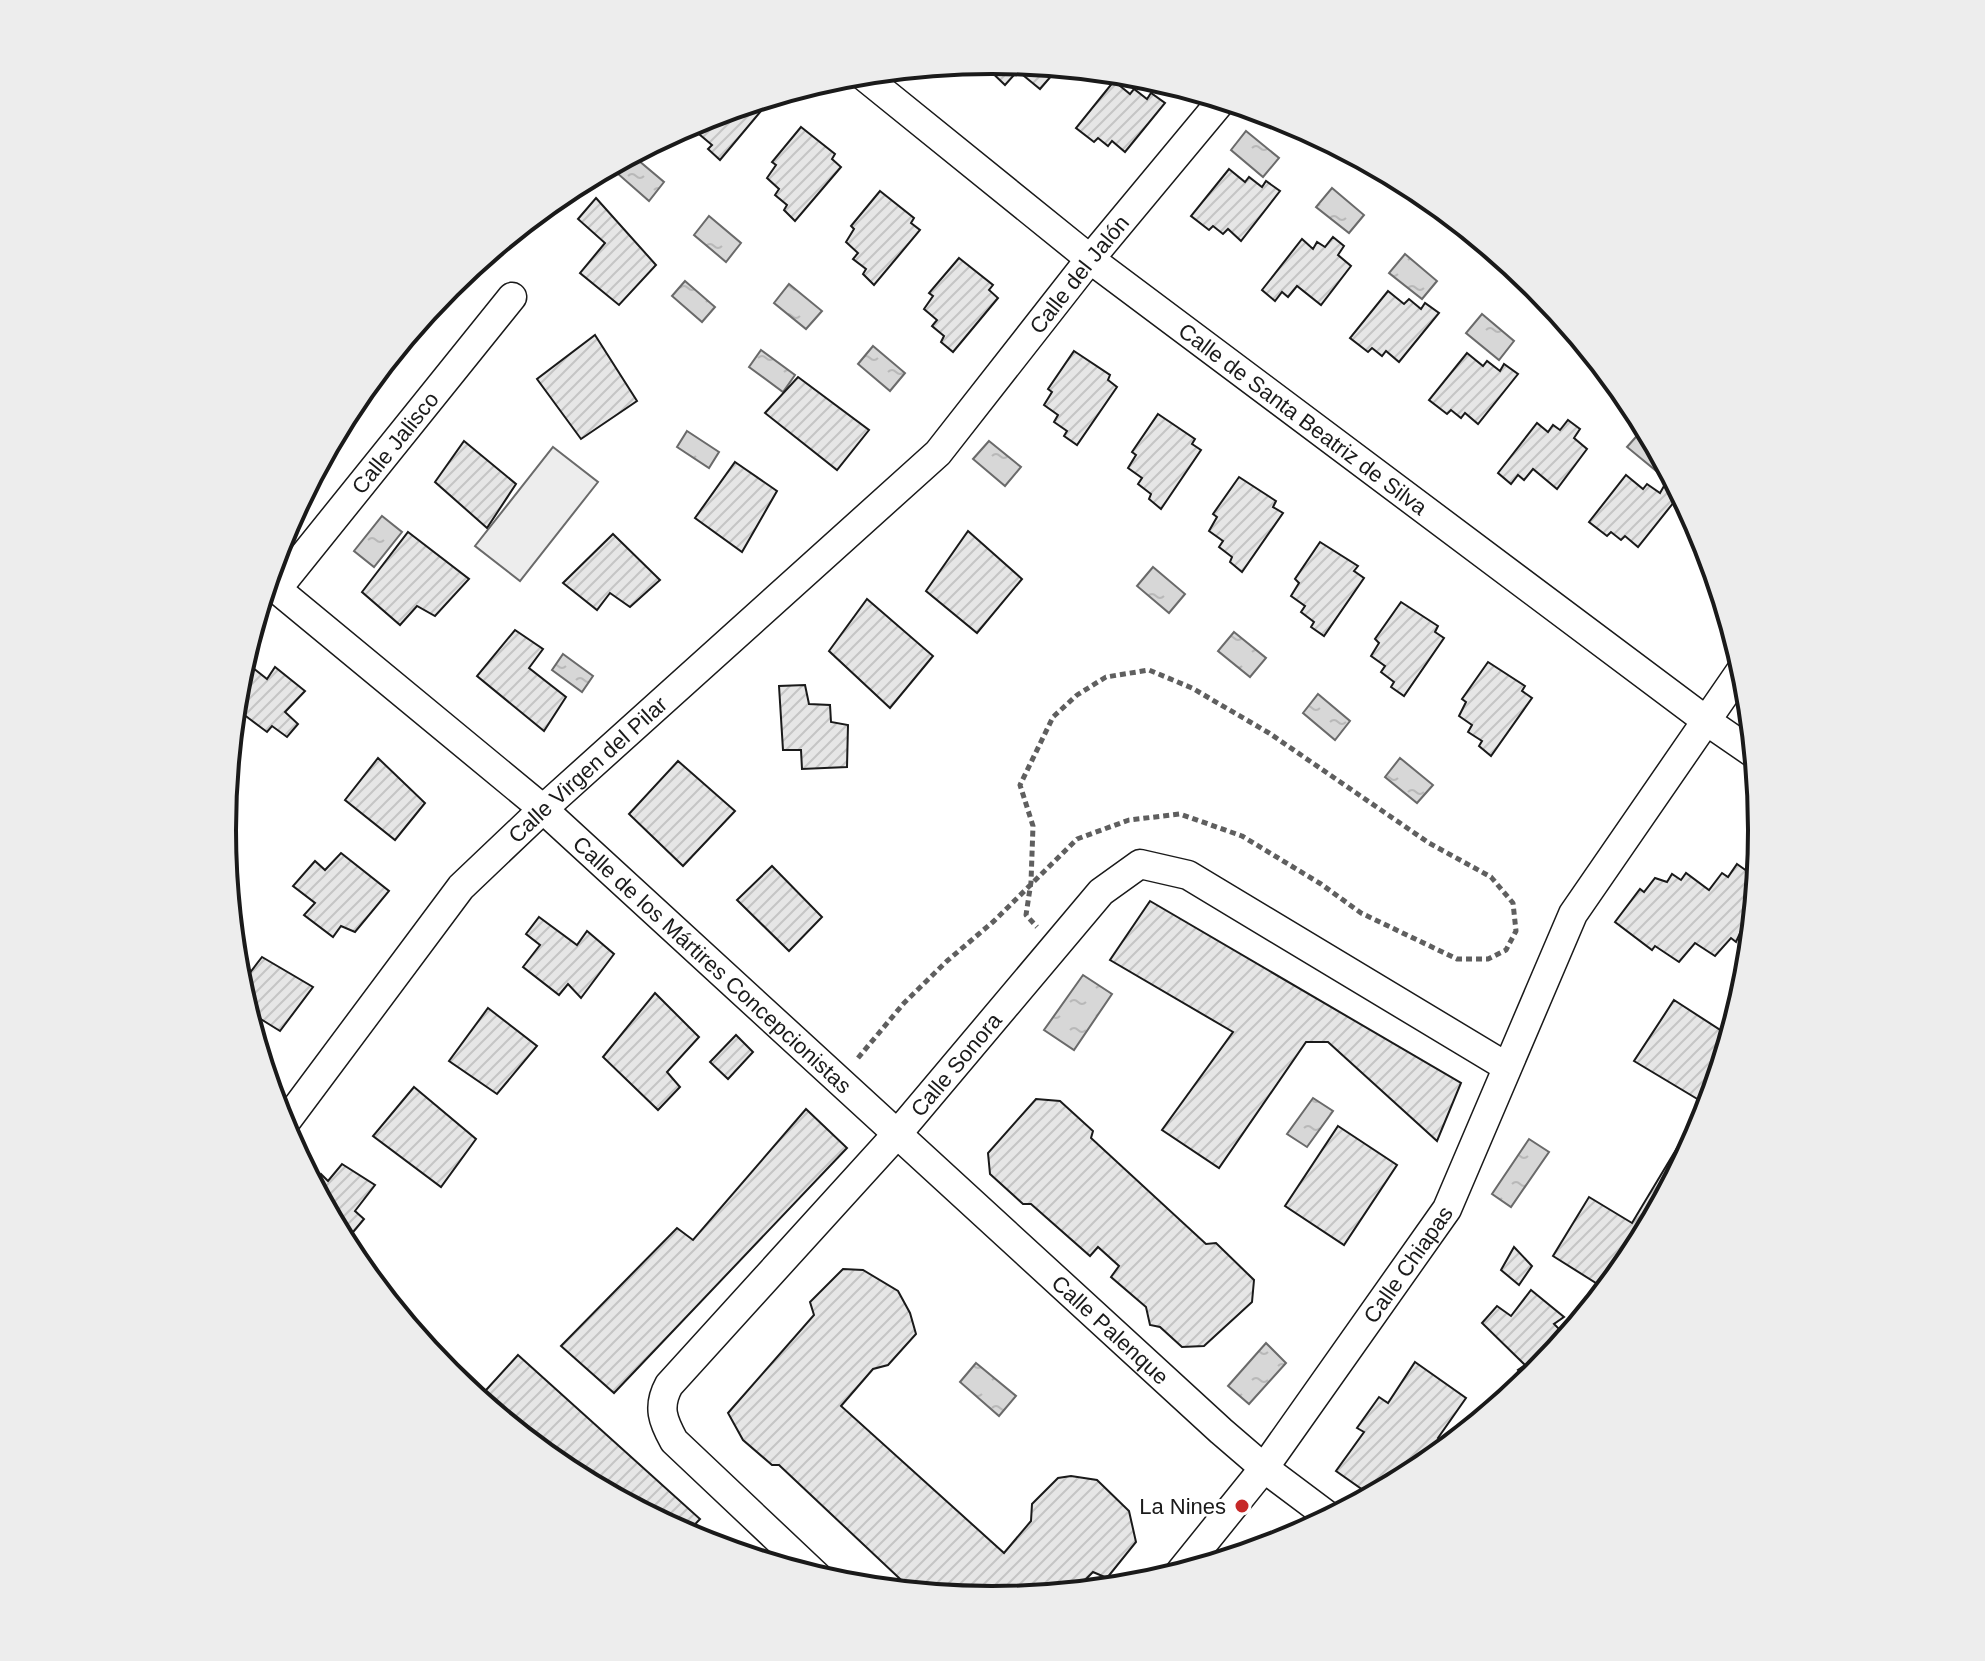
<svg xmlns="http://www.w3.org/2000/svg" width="1985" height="1661" font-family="Helvetica,sans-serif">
<defs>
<pattern id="water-ripples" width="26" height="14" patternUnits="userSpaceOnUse" patternTransform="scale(2)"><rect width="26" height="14" fill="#d7d7d7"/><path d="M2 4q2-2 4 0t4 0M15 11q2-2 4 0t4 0" fill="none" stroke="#b8b8b8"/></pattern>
<pattern id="building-hatch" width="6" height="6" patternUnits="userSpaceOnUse" patternTransform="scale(2)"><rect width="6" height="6" fill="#e6e6e6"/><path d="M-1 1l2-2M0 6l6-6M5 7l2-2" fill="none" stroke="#c5c5c5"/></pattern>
</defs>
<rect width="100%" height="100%" fill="#fff"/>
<polygon fill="#ededed" stroke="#6a6a6a" stroke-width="2" points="553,447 598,482 520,581 475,546"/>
<g fill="url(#water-ripples)" stroke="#6a6a6a" stroke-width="2">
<polygon points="1246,131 1279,158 1263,177 1231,150"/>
<polygon points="632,155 664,182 649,201 617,173"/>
<polygon points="1332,188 1364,215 1349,233 1316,207"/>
<polygon points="709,216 741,243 726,262 694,235"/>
<polygon points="1405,254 1437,281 1422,299 1389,273"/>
<polygon points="685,281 715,307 702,322 672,296"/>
<polygon points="789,284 822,311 806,329 774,303"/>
<polygon points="1482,314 1514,341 1499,360 1466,333"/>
<polygon points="873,346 905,373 890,391 858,364"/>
<polygon points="761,350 795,375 783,392 749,367"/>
<polygon points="1643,429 1651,436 1667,466 1660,474 1627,447"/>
<polygon points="687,431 719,452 709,468 677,447"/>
<polygon points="989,441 1021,467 1005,486 973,459"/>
<polygon points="382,516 402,532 374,567 354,551"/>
<polygon points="1153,567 1185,594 1169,613 1137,586"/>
<polygon points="1234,632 1266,658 1250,677 1218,651"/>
<polygon points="563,654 593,676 582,692 552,670"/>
<polygon points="1318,694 1350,721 1335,740 1303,713"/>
<polygon points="1400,758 1433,785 1417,803 1385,777"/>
<polygon points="1083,975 1112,994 1074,1050 1044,1030"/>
<polygon points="1313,1098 1333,1111 1307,1147 1287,1134"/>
<polygon points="1529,1139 1549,1152 1511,1207 1492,1194"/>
<polygon points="1266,1343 1286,1363 1249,1404 1228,1386"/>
<polygon points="976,1363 1016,1396 999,1416 960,1382"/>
</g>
<g fill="url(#building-hatch)" stroke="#1a1a1a" stroke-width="2">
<polygon points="990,60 993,60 1059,67 1040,89 1024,76 1030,70 1023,65 1005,85 985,66"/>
<polygon points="1114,81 1130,94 1134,89 1147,99 1151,93 1165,103 1125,152 1112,141 1108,146 1098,138 1094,142 1076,128"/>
<polygon points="759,100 766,105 720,160 708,149 712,145 699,134 704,127 695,120"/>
<polygon points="801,127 835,154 832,159 841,167 795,221 784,210 787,205 775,195 779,189 767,178 776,165 772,162"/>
<polygon points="1229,169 1245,182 1249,177 1262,187 1266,181 1280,191 1241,241 1228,229 1223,234 1213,226 1209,230 1191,216"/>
<polygon points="880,191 914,218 911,223 920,230 874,285 863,274 866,269 853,259 858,253 846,242 854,229 851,226"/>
<polygon points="596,198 656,265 619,305 580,273 605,243 578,219"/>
<polygon points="1333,237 1344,246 1338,255 1351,266 1321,305 1297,286 1288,297 1282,292 1275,301 1262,290 1302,239 1313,249 1317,242 1325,247"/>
<polygon points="959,258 993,285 989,290 998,298 953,352 941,342 944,336 932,326 937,320 924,309 933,296 929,293"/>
<polygon points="1388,291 1404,304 1409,299 1421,309 1425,303 1439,313 1399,362 1386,351 1382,356 1372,348 1368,352 1350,338"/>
<polygon points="595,335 637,401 581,439 537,379"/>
<polygon points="1074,351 1110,375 1108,380 1117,387 1077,445 1064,436 1067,431 1054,422 1058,415 1044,405 1052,392 1048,389"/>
<polygon points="1467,353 1483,366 1487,361 1500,371 1504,364 1518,374 1478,424 1465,413 1461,418 1451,410 1447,414 1429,400"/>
<polygon points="798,377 869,430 837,470 765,413"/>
<polygon points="1158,414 1195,439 1192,444 1201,450 1161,509 1149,499 1151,494 1138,484 1142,478 1128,468 1136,455 1132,452"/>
<polygon points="1568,420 1580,429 1574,438 1587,449 1557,489 1533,469 1524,480 1518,475 1511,484 1498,473 1537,423 1548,432 1553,425 1560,430"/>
<polygon points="464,441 516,484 487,528 435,482"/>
<polygon points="735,462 777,491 742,552 695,518"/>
<polygon points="1626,475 1643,489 1647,484 1660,493 1664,486 1678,497 1638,547 1625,536 1621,540 1611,532 1607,536 1589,522"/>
<polygon points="1239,477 1276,501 1273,507 1283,513 1242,572 1230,562 1232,557 1219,547 1223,541 1209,531 1217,517 1213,514"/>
<polygon points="968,531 1022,579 977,633 926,591"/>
<polygon points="408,532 469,579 435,616 417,606 400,625 362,592"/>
<polygon points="613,534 660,580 630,607 610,593 597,610 563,583"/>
<polygon points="1320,542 1358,566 1354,571 1364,578 1324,636 1311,627 1314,622 1301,612 1305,606 1291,596 1299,583 1295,579"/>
<polygon points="867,599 933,656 890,708 829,651"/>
<polygon points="1401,602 1438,626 1435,632 1444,638 1404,696 1391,687 1394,682 1381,672 1385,666 1371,656 1379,643 1375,639"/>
<polygon points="515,630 543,649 529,668 566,697 544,731 477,676"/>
<polygon points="243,660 267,679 275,667 305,691 285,712 298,724 287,737 272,726 267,732 239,711 244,706 235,698 237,680"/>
<polygon points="1488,662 1525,686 1522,691 1532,698 1491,756 1479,746 1482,741 1468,732 1472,725 1459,716 1466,702 1462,699"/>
<polygon points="805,685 809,704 830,705 831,722 848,725 847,767 802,769 801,750 783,750 779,686"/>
<polygon points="378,758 425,803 395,840 345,800"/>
<polygon points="678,761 735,811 683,866 629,814"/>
<polygon points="341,853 389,891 355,932 341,926 333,937 304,915 315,903 293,886 315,861 325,870"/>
<polygon points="1737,864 1758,879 1752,937 1741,931 1736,942 1731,938 1715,956 1695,943 1679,962 1655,946 1652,950 1615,922 1640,889 1644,892 1655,878 1667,882 1672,874 1681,880 1686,873 1709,890 1722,873 1728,877"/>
<polygon points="772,866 822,917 789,951 737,900"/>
<polygon points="1150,901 1461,1083 1437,1141 1328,1042 1306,1042 1219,1168 1162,1130 1233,1032 1110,960"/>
<polygon points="539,917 577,945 587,931 614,954 581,998 568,984 559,995 523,967 540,945 526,934"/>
<polygon points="262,957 313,987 280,1031 246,1010 239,987"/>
<polygon points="655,993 699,1037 667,1072 680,1087 658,1110 603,1057"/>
<polygon points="1674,1000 1731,1037 1704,1126 1633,1259 1607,1290 1553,1256 1589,1197 1632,1223 1704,1103 1634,1061"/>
<polygon points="488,1008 537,1046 497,1094 449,1061"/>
<polygon points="736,1035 753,1052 728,1079 710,1062"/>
<polygon points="414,1087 476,1139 441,1187 373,1136"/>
<polygon points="1036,1099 1060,1101 1093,1131 1091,1138 1206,1244 1216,1243 1254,1280 1252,1302 1204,1346 1182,1347 1160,1327 1150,1325 1146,1307 1111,1277 1119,1266 1098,1247 1090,1256 1031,1204 1023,1204 990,1174 988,1153"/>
<polygon points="806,1109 847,1148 614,1393 561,1346 677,1228 693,1240"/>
<polygon points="1338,1126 1397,1165 1344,1245 1285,1206"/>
<polygon points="342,1164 375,1185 355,1211 364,1219 344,1243 313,1185 321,1174 328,1181"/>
<polygon points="1514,1247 1532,1266 1519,1285 1501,1270"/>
<polygon points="843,1269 863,1270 898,1291 910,1313 916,1334 888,1365 873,1369 841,1406 1004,1553 1031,1521 1032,1504 1058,1478 1071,1476 1097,1480 1129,1511 1136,1542 1107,1578 1093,1572 1072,1593 992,1601 915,1593 779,1465 772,1465 743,1440 728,1413 814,1315 810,1302"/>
<polygon points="1531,1290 1564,1317 1554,1324 1568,1338 1529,1382 1518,1370 1525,1365 1482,1323 1497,1306 1511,1316"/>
<polygon points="518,1355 700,1519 685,1535 564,1471 477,1400"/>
<polygon points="1415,1362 1466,1398 1438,1438 1444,1442 1426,1466 1421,1471 1416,1467 1410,1477 1373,1497 1336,1471 1364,1432 1357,1428 1379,1397 1388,1403"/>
<polygon points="710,1533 731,1552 702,1544"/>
</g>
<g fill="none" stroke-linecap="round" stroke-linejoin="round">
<defs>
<g id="street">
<path id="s1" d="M860,73L1090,259L1708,722L1756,755"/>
<path id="s2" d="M267,581L543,809L1221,1431L1264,1468L1332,1519"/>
<path id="s3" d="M277,589L512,297"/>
<path id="s4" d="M282,1127L461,887L543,809L938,453L1090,259L1223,99"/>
<path id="s5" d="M1177,1576L1264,1468L1447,1209L1573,914L1744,666"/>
<path id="s6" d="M821,1580L674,1441C663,1421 657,1407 669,1385L898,1133L1101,892L1140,864L1188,875L1507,1067"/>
</g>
</defs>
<use href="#street" stroke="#1a1a1a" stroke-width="31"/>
<polyline stroke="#5f5f5f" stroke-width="5" stroke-dasharray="6 4" stroke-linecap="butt" points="858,1058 904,1003 947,961 994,921 1077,839 1129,820 1180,814 1242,836 1321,884 1361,913 1457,959 1488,959 1506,950 1516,931 1513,903 1491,877 1429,843 1269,733 1192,688 1149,670 1106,677 1077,695 1053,717 1020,785 1033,826 1031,882 1026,915 1037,927"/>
<use href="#street" stroke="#fff" stroke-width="28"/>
</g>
<circle fill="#c62828" stroke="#fff" stroke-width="3" cx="1242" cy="1506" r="8"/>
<g text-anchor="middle" stroke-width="6" stroke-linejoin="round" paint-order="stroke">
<g font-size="22" fill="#1a1a1a" stroke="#fff">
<text dy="8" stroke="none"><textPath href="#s4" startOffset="1172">Calle del Jalón</textPath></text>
<text dy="8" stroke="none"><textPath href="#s1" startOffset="562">Calle de Santa Beatriz de Silva</textPath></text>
<text dy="8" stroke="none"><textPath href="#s3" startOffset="188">Calle Jalisco</textPath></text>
<text dy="8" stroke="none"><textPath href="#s4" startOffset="472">Calle Virgen del Pilar</textPath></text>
<text dy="8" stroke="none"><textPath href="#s2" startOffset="588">Calle de los Mártires Concepcionistas</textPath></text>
<text dy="8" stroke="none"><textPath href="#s6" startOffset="692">Calle Sonora</textPath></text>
<text dy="8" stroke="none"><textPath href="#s5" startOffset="388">Calle Chiapas</textPath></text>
<text dy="8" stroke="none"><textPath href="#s2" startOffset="1128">Calle Palenque</textPath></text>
</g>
<g font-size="22" fill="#1a1a1a" stroke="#fff" text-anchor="end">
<text x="1226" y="1514">La Nines</text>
</g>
</g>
<path d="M0 0H1985V1661H0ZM236 830a756 756 0 1 1 1512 0a756 756 0 1 1-1512 0Z" fill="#ededed" fill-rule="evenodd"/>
<path fill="none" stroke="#1a1a1a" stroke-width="4" d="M236 830a756 756 0 1 1 1512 0a756 756 0 1 1-1512 0Z"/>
</svg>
